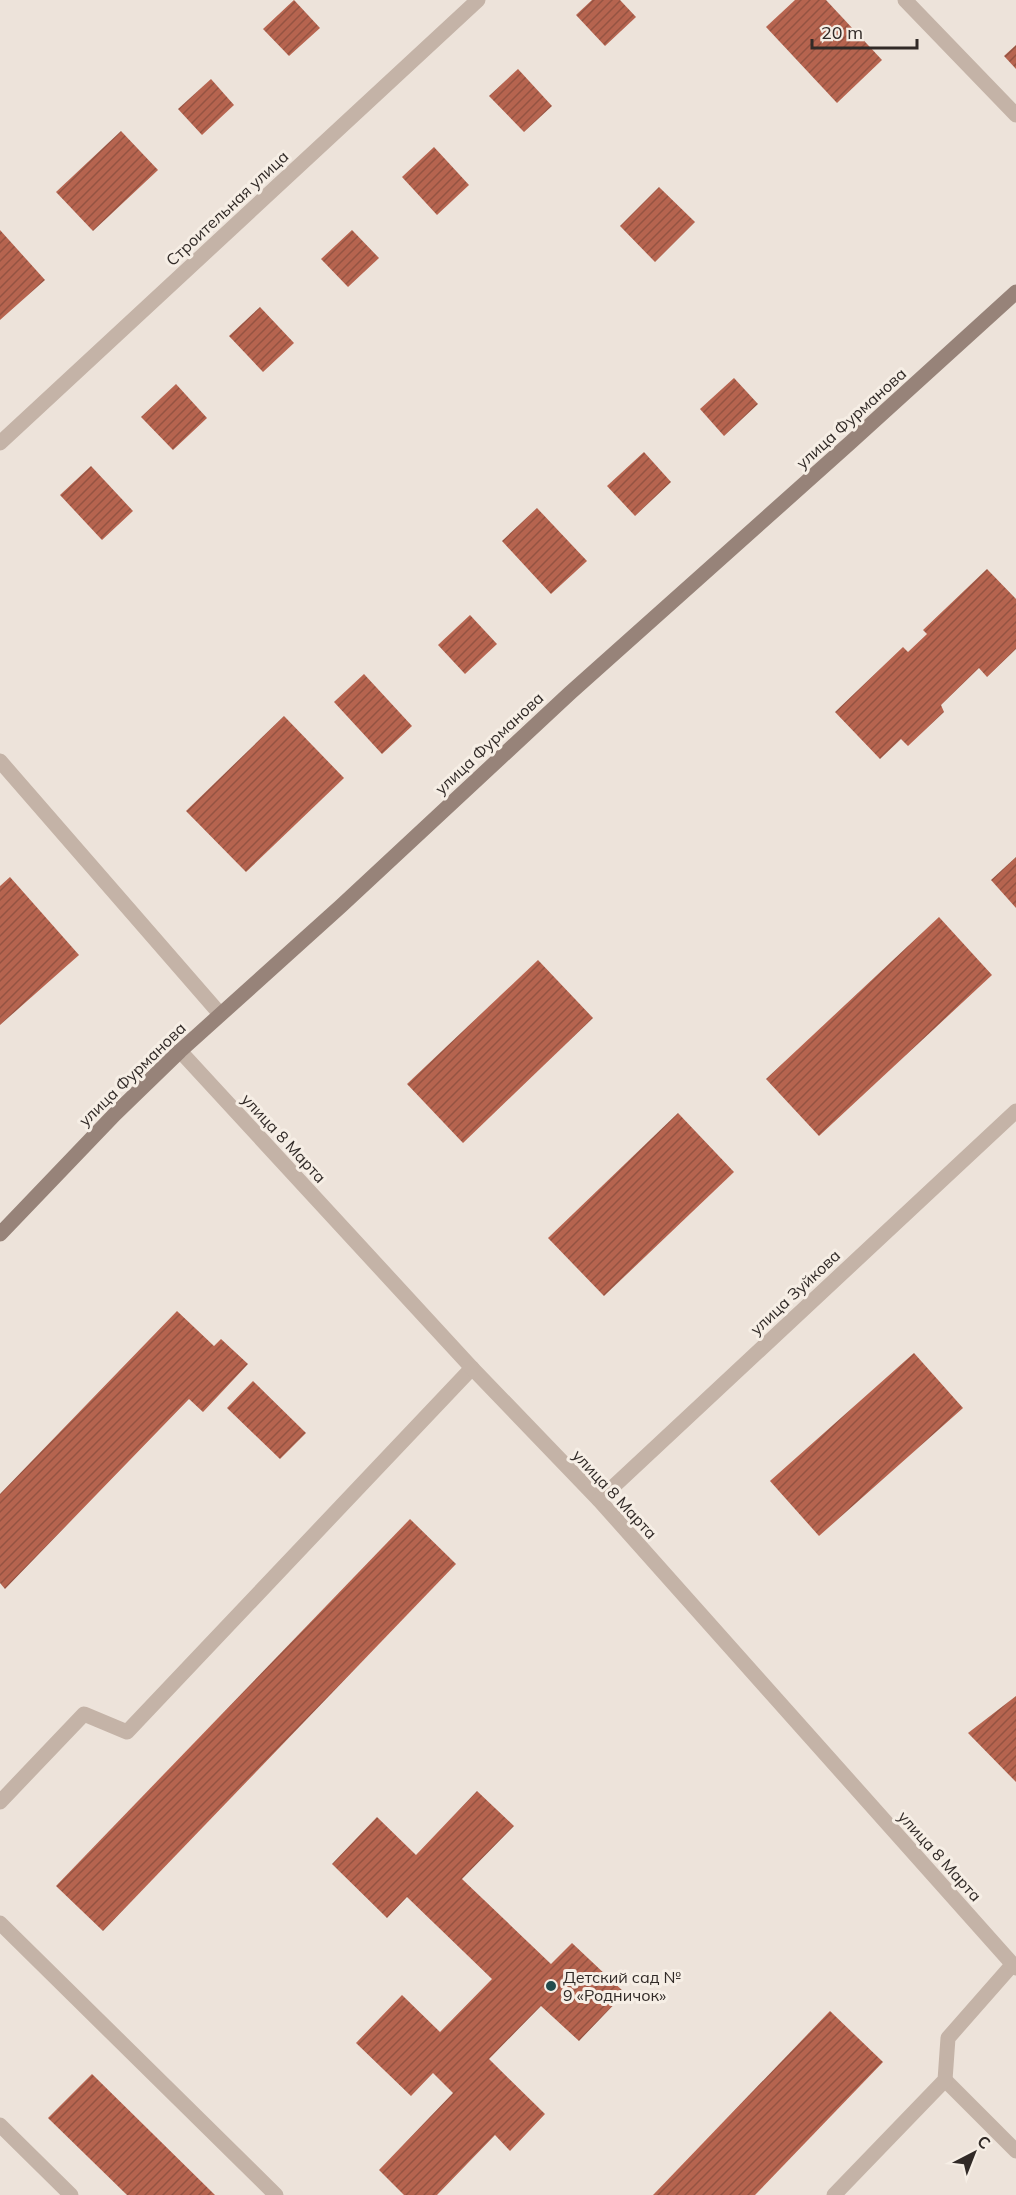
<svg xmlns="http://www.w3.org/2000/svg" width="1016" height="2195" font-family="Mulish,sans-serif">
<defs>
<pattern id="building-hatch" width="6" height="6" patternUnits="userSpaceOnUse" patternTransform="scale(1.5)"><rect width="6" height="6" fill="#b6644f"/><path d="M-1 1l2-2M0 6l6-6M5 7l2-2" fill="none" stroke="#955342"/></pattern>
</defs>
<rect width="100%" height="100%" fill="#ede3da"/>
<g fill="url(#building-hatch)">
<polygon points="294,0 320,28 289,56 263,29"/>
<polygon points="592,0 620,0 636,17 605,46 576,15"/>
<polygon points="795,0 826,0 882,60 837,103 766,27"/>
<polygon points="1016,45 1016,69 1004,56"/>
<polygon points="518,69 552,106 524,132 489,96"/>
<polygon points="211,79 234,105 202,135 178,109"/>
<polygon points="121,131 158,170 93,231 56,192"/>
<polygon points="434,147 469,185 437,215 402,177"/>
<polygon points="659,187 695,222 655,262 620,226"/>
<polygon points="0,230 45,280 0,320"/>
<polygon points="352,230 379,258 348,287 321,259"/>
<polygon points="260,307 294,343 263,372 229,336"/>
<polygon points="734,378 758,404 724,436 700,409"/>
<polygon points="176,384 207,418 173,450 141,417"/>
<polygon points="644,452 671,482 635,516 607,486"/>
<polygon points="91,466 133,511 102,540 60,495"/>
<polygon points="537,508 587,561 551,594 502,541"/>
<polygon points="987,569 1016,599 1016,649 987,677 979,668 941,705 944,712 908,746 901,739 880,759 835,712 903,647 908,652 927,634 923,630"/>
<polygon points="470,615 497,644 465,674 438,645"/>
<polygon points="364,674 412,726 382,754 334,702"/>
<polygon points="284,716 344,778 246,872 186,811"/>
<polygon points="1016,857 1016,908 991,880"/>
<polygon points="10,877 79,955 0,1025 0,886"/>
<polygon points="939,917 992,975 819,1136 766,1079"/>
<polygon points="538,960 593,1018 463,1143 407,1084"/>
<polygon points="678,1113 734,1172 604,1296 548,1238"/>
<polygon points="177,1311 214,1346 221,1339 248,1364 203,1412 189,1399 5,1589 0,1583 0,1494"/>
<polygon points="914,1353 963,1408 819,1536 770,1481"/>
<polygon points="253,1381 306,1433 280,1459 227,1408"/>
<polygon points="410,1519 456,1564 103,1931 56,1886"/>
<polygon points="1016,1696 1016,1782 968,1733"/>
<polygon points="477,1791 514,1826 462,1879 551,1964 572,1943 625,1993 579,2041 541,2006 489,2059 545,2114 510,2151 495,2135 437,2195 404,2195 379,2170 453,2093 433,2073 411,2096 356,2043 402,1995 440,2032 492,1979 407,1897 387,1918 332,1864 377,1817 416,1855"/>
<polygon points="830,2011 883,2062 755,2195 653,2195"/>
<polygon points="92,2074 215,2195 127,2195 48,2118"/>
</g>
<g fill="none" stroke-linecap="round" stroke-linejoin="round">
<g stroke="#c4b3a7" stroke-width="15">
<polyline points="0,1802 84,1714 127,1732 472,1368"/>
<polyline points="0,1923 276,2195"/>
<polyline points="945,2080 1016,2151"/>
<polyline points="0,2125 71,2195"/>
<polyline points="834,2195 945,2080 948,2038 1013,1964"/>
</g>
<g stroke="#c4b3a7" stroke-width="15">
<polyline points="905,0 1016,115"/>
<polyline points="0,443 478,0"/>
<polyline points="0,761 220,1014"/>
<polyline points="180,1051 472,1368 599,1500 1016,1968"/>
<polyline points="599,1500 1016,1111"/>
</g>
<polyline stroke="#978379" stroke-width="15" points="0,1234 115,1114 180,1051 341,906 570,693 851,442 1016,292"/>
</g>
<circle fill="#224c4d" stroke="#f6eee5" stroke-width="2" cx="551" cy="1986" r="6"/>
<g text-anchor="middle" stroke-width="6" stroke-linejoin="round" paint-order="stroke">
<g font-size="16" fill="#312a27" stroke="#f6eee5">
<text transform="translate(227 208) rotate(-43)" y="6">Строительная улица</text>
<text transform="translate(851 418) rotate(-42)" y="6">улица Фурманова</text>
<text transform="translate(489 743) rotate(-43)" y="6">улица Фурманова</text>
<text transform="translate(132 1074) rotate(-44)" y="6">улица Фурманова</text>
<text transform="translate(284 1138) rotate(47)" y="6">улица 8 Марта</text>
<text transform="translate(795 1292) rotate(-43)" y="6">улица Зуйкова</text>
<text transform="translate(615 1494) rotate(47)" y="6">улица 8 Марта</text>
<text transform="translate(940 1856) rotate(48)" y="6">улица 8 Марта</text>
</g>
<g font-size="16" fill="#312a27" stroke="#f6eee5" text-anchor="start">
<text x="563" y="1983">Детский сад №<tspan x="563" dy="18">9 «Родничок»</tspan></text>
</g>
</g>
<g transform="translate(974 2153) rotate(42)" stroke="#f6eee5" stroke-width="4.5" paint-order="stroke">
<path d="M0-4.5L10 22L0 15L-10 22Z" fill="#312a27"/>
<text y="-9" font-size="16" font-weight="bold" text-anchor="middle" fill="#312a27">С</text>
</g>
<path d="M812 39v9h105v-9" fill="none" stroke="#312a27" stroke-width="3"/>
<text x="821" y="39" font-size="18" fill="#312a27" stroke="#f6eee5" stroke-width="4.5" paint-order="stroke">20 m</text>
</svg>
